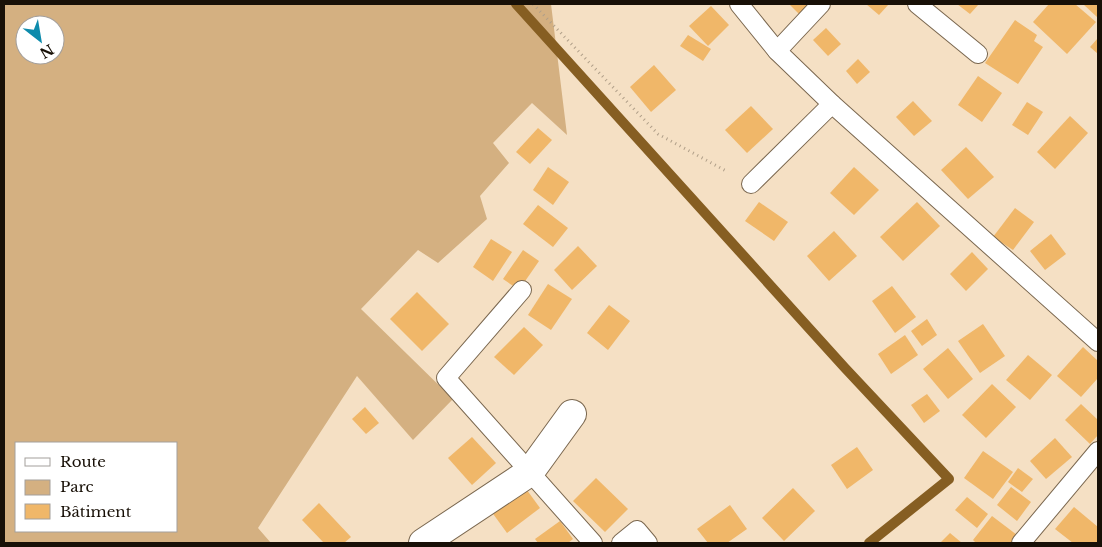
<svg xmlns="http://www.w3.org/2000/svg" width="1102" height="547" font-family="'Libre Baskerville',serif">
<rect width="100%" height="100%" fill="#f5e0c4"/>
<path fill="#d4b081" fill-rule="evenodd" d="M4,4H551L567,135L532,103L493,143L509,163L480,196L487,219L438,263L418,250L361,309L453,399L413,440L357,376L258,528L271,543H4ZM25,25H55V55H25ZM16,443H176V531H16Z"/>
<g fill="none" stroke-linecap="round" stroke-linejoin="round">
<polyline stroke="#865e22" stroke-width="10" points="516,4 845,368 949,479 869,543"/>
</g>
<g fill="#f0b769">
<polygon points="789,4 812,4 800,15"/>
<polygon points="866,4 889,4 879,15"/>
<polygon points="957,4 979,4 970,14"/>
<polygon points="1049,4 1075,4 1096,22 1067,54 1033,22"/>
<polygon points="1083,4 1098,4 1098,16 1097,17"/>
<polygon points="711,6 729,25 708,46 689,26"/>
<polygon points="1015,20 1037,35 1034,41 1043,47 1018,84 985,63"/>
<polygon points="826,28 841,44 828,56 813,40"/>
<polygon points="688,35 711,49 703,61 680,46"/>
<polygon points="1098,38 1098,54 1090,47"/>
<polygon points="858,59 870,72 857,84 846,71"/>
<polygon points="654,65 676,90 651,112 630,87"/>
<polygon points="978,76 1002,93 982,122 958,105"/>
<polygon points="913,101 932,121 914,136 896,117"/>
<polygon points="1027,102 1043,112 1028,135 1012,125"/>
<polygon points="751,106 773,129 747,153 725,130"/>
<polygon points="1070,116 1088,133 1055,169 1037,152"/>
<polygon points="538,128 552,140 530,164 516,152"/>
<polygon points="966,147 994,177 968,199 941,170"/>
<polygon points="548,167 569,182 553,205 533,190"/>
<polygon points="854,167 879,190 854,215 830,193"/>
<polygon points="759,202 788,222 774,241 745,221"/>
<polygon points="917,202 940,226 903,261 880,237"/>
<polygon points="538,205 568,228 553,247 523,224"/>
<polygon points="1015,208 1034,222 1013,250 993,237"/>
<polygon points="834,231 857,256 829,281 807,256"/>
<polygon points="1051,234 1066,254 1045,270 1030,251"/>
<polygon points="491,239 512,252 493,281 473,267"/>
<polygon points="578,246 597,266 572,290 554,270"/>
<polygon points="523,250 539,261 519,290 503,279"/>
<polygon points="972,252 988,269 966,291 950,274"/>
<polygon points="548,284 572,299 551,330 528,315"/>
<polygon points="892,286 916,317 895,333 872,301"/>
<polygon points="417,292 449,324 422,351 390,319"/>
<polygon points="609,305 630,321 608,350 587,333"/>
<polygon points="927,319 937,335 922,346 911,331"/>
<polygon points="983,324 1005,356 980,373 958,341"/>
<polygon points="524,327 543,345 514,375 494,357"/>
<polygon points="905,335 918,355 891,374 878,354"/>
<polygon points="1083,347 1098,361 1098,378 1081,397 1057,376"/>
<polygon points="948,348 973,379 948,399 923,369"/>
<polygon points="1028,355 1052,375 1030,400 1006,380"/>
<polygon points="992,384 1016,407 986,438 962,415"/>
<polygon points="927,394 940,411 924,423 911,405"/>
<polygon points="1081,404 1098,420 1098,435 1090,444 1065,420"/>
<polygon points="365,407 379,423 366,434 352,419"/>
<polygon points="472,437 496,463 472,485 448,458"/>
<polygon points="1055,438 1072,457 1046,479 1030,461"/>
<polygon points="857,447 873,470 847,489 831,465"/>
<polygon points="983,451 1013,472 993,499 964,478"/>
<polygon points="1018,468 1033,479 1022,492 1008,482"/>
<polygon points="596,478 628,509 605,532 573,501"/>
<polygon points="524,486 540,508 507,533 491,511"/>
<polygon points="1011,487 1031,502 1017,521 997,505"/>
<polygon points="793,488 815,511 784,541 762,518"/>
<polygon points="967,497 988,514 977,528 955,510"/>
<polygon points="319,503 351,537 344,543 324,543 302,520"/>
<polygon points="730,505 747,529 727,543 708,543 697,529"/>
<polygon points="1074,507 1098,527 1098,541 1096,543 1073,543 1055,529"/>
<polygon points="992,516 1017,535 1011,543 976,543 973,540"/>
<polygon points="560,521 573,539 568,543 538,543 535,539"/>
<polygon points="950,533 962,543 940,543"/>
</g>
<g fill="none" stroke-linecap="round" stroke-linejoin="round">
<defs>
<g id="service">
<polyline points="739,4 777,51"/>
<polyline points="821,4 777,51 832,104"/>
<polyline points="917,4 978,54"/>
<polyline points="751,184 832,104 1098,342"/>
<polyline points="522,290 446,378 593,543"/>
<polyline points="621,543 637,530 648,543"/>
<polyline points="1021,543 1098,451"/>
</g>
<polyline id="minor" points="423,543 530,472 572,414"/>
</defs>
<use href="#service" stroke="#7a674f" stroke-width="20"/>
<use href="#minor" stroke="#7a674f" stroke-width="30"/>
<polyline stroke="#b09f89" stroke-width="3" stroke-dasharray="1 4" stroke-linecap="butt" points="533,4 658,134 728,172"/>
<use href="#service" stroke="#fff" stroke-width="18"/>
<use href="#minor" stroke="#fff" stroke-width="28"/>
</g>
<rect width="1102" height="547" fill="none" stroke="#181007" stroke-width="10"/>
<rect x="15" y="442" width="162" height="90" fill="#ffffff" stroke="#a39f9c"/>
<rect x="25" y="458" width="25" height="8" fill="#ffffff" stroke="#a39f9c"/>
<text x="60" y="467" font-size="15" fill="#181007">Route</text>
<rect x="25" y="480" width="25" height="15" fill="#d4b081" stroke="#a39f9c"/>
<text x="60" y="492" font-size="15" fill="#181007">Parc</text>
<rect x="25" y="504" width="25" height="15" fill="#f0b769" stroke="#a39f9c"/>
<text x="60" y="517" font-size="15" fill="#181007">Bâtiment</text>
<g transform="translate(40 40) rotate(149)"><circle r="24" fill="#ffffff" stroke="#a39f9c"/>
<path d="M0-4L9 19L0 12L-9 19Z" fill="#0d8bac"/>
<text y="-8" font-size="14" font-weight="bold" text-anchor="middle" fill="#181007">N</text>
</g>
</svg>
